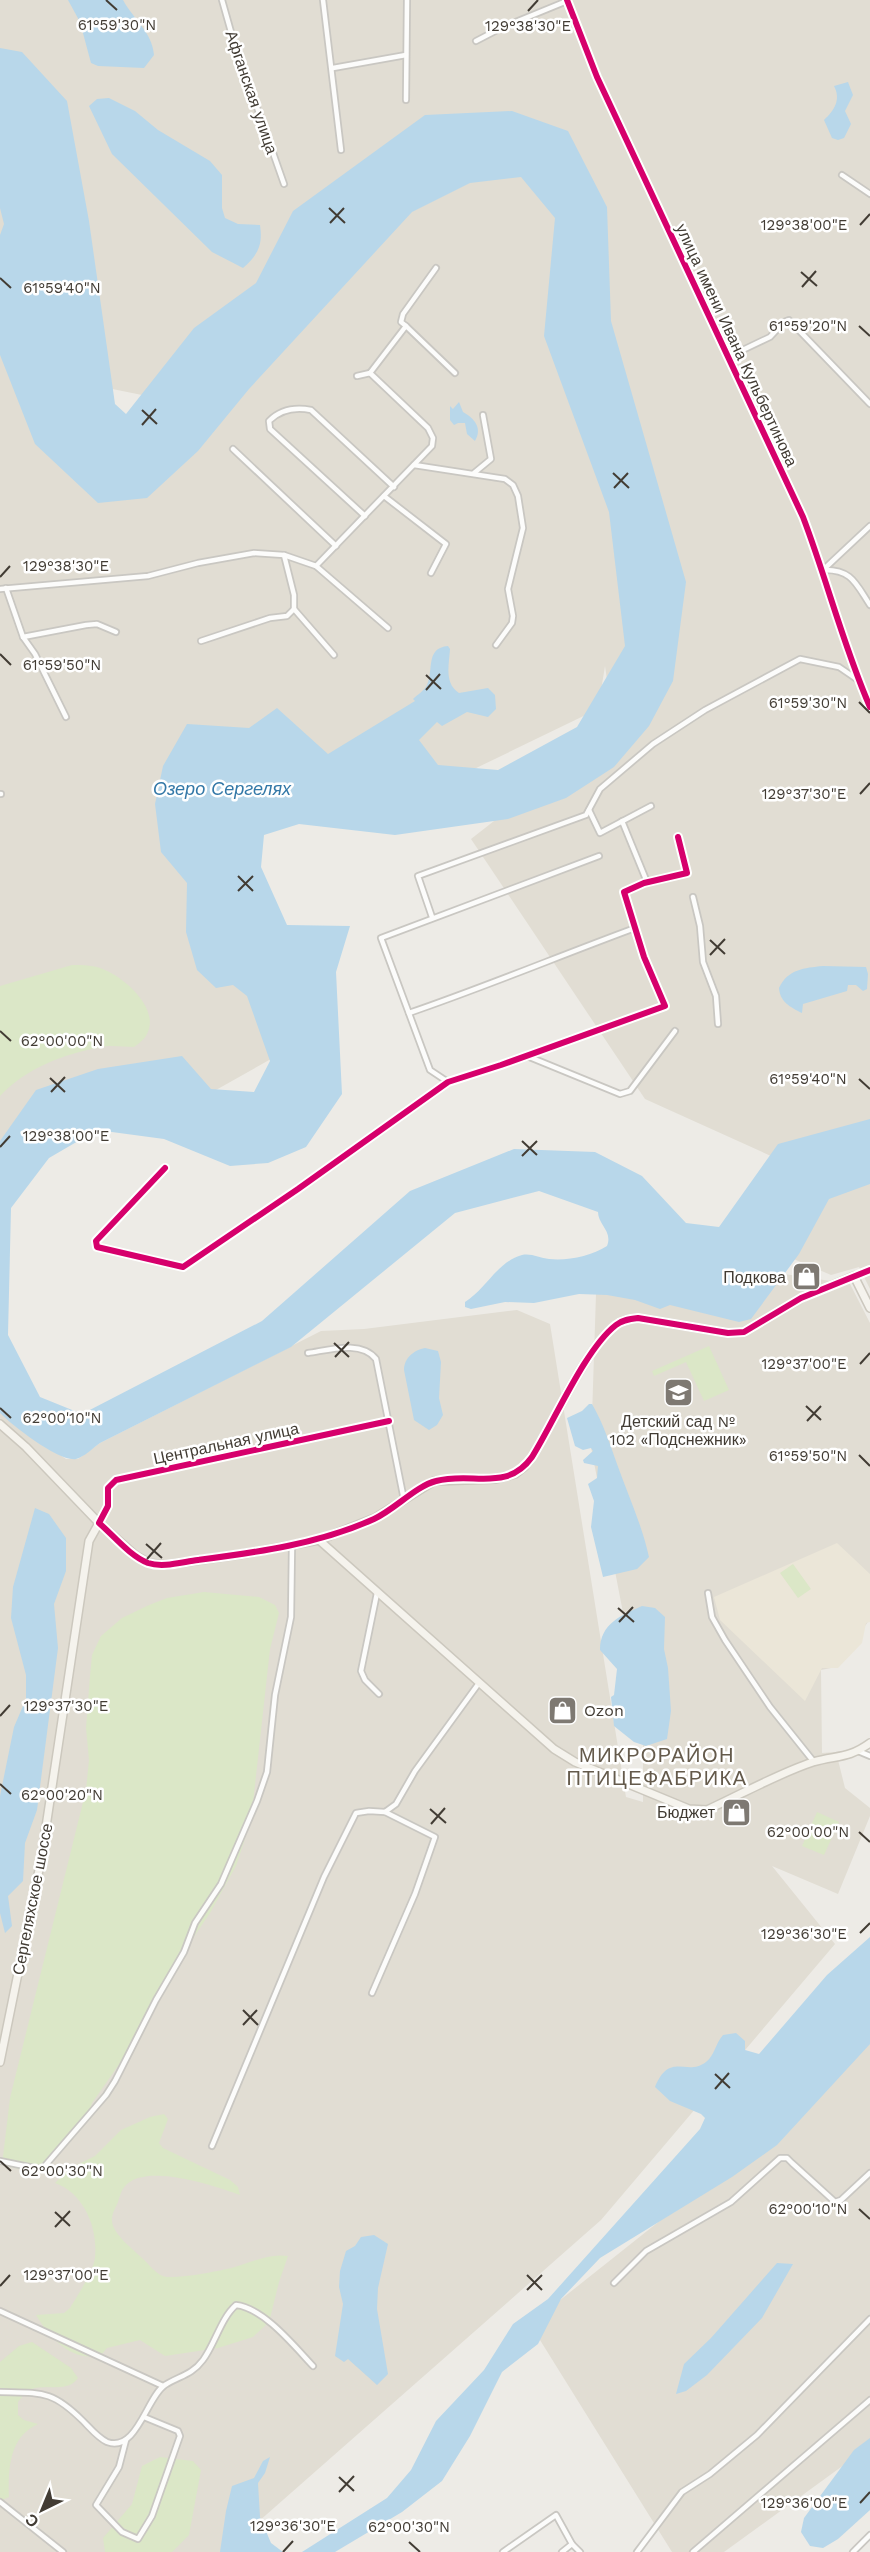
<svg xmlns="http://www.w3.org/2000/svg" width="870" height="2552" font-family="'Work Sans',sans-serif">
<rect width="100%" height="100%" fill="#edebe6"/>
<g fill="#e1ddd3" fill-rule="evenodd">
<path d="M0,0H870V1142L791,1165L645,1099L471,839L614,727L605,666L598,709L404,803L256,786L205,905L296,1045L159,1122L61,1112L0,1216ZM78,382L142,395L186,420L80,417Z"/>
<polygon points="870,1155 870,1289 859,1267 831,1275 761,1245"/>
<polygon points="726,1265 850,1284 870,1323 870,1619 836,1667 821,1670 822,1753 836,1752 845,1788 870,1808 870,1816 838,1894 772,1866 835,1944 601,2220 224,2552 0,2552 0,1413 66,1459 78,1459 100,1443 321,1331 364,1329 517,1310 550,1324 626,1797 643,1802 643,1716 591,1447 596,1294"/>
<polygon points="870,1994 870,2446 724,2552 672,2552 530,2324 710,2181"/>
</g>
<polygon fill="#ebe6d8" points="837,1543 870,1574 870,1622 866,1623 862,1643 838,1668 822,1668 805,1701 720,1620 714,1597"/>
<g fill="#dbe7c7">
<path d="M72,965C84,965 94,965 105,970C126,979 160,1009 147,1034C145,1039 138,1044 134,1047C124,1047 111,1045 101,1047C64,1054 26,1068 0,1096V986Z"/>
<polygon points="709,1346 729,1390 704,1401 686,1362 654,1376 652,1371"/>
<polygon points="793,1564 811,1589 798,1598 780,1573"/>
<polygon points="204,1592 259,1597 275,1605 279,1613 270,1649 253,1803 244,1842 236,1866 210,1913 191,1941 127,2053 92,2103 87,2117 74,2135 38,2174 2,2165 10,2098 86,1790 89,1760 86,1728 90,1676 92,1655 101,1636 122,1618 149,1605 167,1598"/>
<polygon points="817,1812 839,1822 824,1855 802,1846"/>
<path d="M164,2114L168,2119L159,2143L163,2148L230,2180L238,2187L240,2195C215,2186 148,2163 126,2185C121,2190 120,2196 118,2202C116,2207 112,2213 112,2219C111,2233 133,2249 142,2258C149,2264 157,2276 167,2277C183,2278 220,2271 235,2267C252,2262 270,2253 288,2256L279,2282L269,2322L253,2337L218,2348L165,2356L140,2340L107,2348L101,2355C72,2363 50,2338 36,2315L64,2313L70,2308C77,2296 94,2271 95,2257C98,2228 84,2193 55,2183L70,2168L95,2156L121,2130L150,2117Z"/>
<path d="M32,2342L71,2368L78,2378C68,2393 47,2384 32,2389C26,2391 22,2397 18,2402V2415L24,2420L38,2424C9,2437 8,2469 9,2497L0,2501V2362L19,2346Z"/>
<polygon points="160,2457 193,2461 201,2470 189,2535 172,2552 105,2552 103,2538 132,2504 142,2466"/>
</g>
<g fill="#b8d7ea">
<path d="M68,0H123C134,20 152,32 154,55L144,68L98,66L91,63L80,22Z"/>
<path d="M0,48L22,52L67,101L89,221L115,404L126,414L194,328L256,283L293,211L425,115L512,111L568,131L607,207L611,321L686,582L673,681L649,726L614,767L566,798L508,819L395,835L299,824L264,835L261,867L287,925L350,926L336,972L342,1094L306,1147L268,1163L230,1166L164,1139L97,1130L49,1158L11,1208L8,1335L40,1397L82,1414L262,1321L410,1191L514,1149L595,1152L642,1176L686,1223L719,1227L778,1144L870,1119V1184L829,1199L799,1254L751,1319L739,1322L670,1305L660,1309L635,1300L607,1295L579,1294L534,1303L505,1302L471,1309L465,1307V1302C486,1289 497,1262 522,1255C531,1253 540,1258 549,1259C568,1261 591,1256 607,1246C613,1231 598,1225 598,1212L539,1191L455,1213L291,1347L100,1443C93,1448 84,1457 76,1459C59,1462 13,1426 0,1413V1141L36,1090L98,1069L182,1056L211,1089L254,1092L270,1061L247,996L233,985L216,988L197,970L186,932L187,883L161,852L155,804L163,766L187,724L249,728L277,708L328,754L415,701L413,699C417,695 425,690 427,685C434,670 425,648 448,646L450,649C449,665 444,683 459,693L488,688L495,695L496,709L488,717L467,712L442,726L437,722L419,740L438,765L498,770L577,727L625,646L609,512L544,336L555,218L521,177L470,183L412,212L249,389L198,451L147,498L98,503L35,444L0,355V235L4,224L0,208Z"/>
<path d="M848,82L853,95L845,111L851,124L844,138L838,140L832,138L824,120C835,110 841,99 834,86Z"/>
<path d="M109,98L135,111L158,130L210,161L222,175V208L225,218L238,224L260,225C263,245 258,255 243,268L212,252L112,154L89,106L97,99Z"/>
<path d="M459,402L463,412C474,418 483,428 475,441L467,434L465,423H458L454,425L450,420V406L453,409Z"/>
<path d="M823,966L866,967L868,974L867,989L863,991L856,985H848L847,991L803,1004L802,1013C790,1007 780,1002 779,988C788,969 804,968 823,966Z"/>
<path d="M425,1348L438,1351L441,1362L439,1398L443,1415L437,1425L429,1430L414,1420L404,1370C404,1358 414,1350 425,1348Z"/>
<path d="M589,1404H592C603,1423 610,1444 617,1464C628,1495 642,1525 649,1557L637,1569L603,1577L591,1527L594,1501L588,1484L597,1478L598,1466L584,1463L583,1460L593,1451L591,1448L583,1450L575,1446L567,1418L582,1411Z"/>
<polygon points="35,1508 49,1514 66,1538 66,1571 54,1604 58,1648 37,1810 25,1843 23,1881 8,1896 12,1926 5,1933 0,1913 0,1796 14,1727 26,1699 26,1675 11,1618 13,1587"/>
<path d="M642,1606L655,1608L665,1617L664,1649L668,1668L671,1711L667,1739L646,1746L634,1742L614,1726L611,1697L614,1695L617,1669L600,1650C600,1624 621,1615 642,1606Z"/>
<path d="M870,1937V2044L777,2145L732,2177L600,2258L561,2299L538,2344L502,2372L470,2436L442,2481L402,2512L335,2552H302L387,2498L411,2470L436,2421L484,2370L513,2324L548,2299L700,2129L705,2118L701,2114L670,2101L655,2087C670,2051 687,2077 706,2062C715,2055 715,2044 723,2035L736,2033L745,2041V2050L759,2054L827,1975Z"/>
<polygon points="374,2235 388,2244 378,2288 377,2309 388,2374 377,2385 348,2359 344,2362 335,2356 343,2304 339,2287 340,2271 346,2251 355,2246 361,2237"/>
<polygon points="777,2263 793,2264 762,2318 707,2375 686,2391 676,2394 684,2364 711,2338"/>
<polygon points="870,2438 870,2510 838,2539 823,2548 810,2546 801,2532 804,2518 854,2450"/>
<polygon points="270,2457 265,2473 258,2483 260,2517 271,2543 283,2552 220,2552 226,2511 232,2486 254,2478 263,2461"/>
</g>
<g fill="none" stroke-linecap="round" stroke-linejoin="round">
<defs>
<g id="street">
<polyline points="222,0 233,39 284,184"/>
<polyline points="323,0 341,150"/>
<path d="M567,0L597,77L803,517C827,580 843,645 870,707"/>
<polyline points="476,41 501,28 567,1"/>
<polyline points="333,68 406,55"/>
<polyline points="406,100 407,0"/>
<polyline points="842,175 870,194"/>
<polyline points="406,326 401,322 403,314 436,268"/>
<polyline points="728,357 770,337 784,322 789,320 870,404"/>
<polyline points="370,373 406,326 455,373"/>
<polyline points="233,449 336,546"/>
<polyline points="414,465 505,479 513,485 518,496 523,528 508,589 513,616 512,623 496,645"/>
<polyline points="474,473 491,459 483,415"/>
<polyline points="384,496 446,544 431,573"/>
<path d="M365,516L270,429L269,421C280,410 295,407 311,410L394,487"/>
<polyline points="284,555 294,595 294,609 334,655"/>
<polyline points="316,566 432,446 433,438 428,428 370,373 357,376"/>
<polyline points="823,570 870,526"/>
<path d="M823,570C852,569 856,584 870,605"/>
<polyline points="6,588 23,637 35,654 66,717"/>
<polyline points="0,589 148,576 198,563 254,553 284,555 316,566 388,628"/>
<polyline points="23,637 86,625 97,624 116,632"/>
<polyline points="201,641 270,618 287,616 294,609"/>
<polyline points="0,794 1,794"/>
<polyline points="589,810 600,833 651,806"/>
<polyline points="622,821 647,882"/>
<polyline points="693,897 700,926 703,962 716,996 718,1024"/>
<polyline points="432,917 418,876 586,815 600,789 653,744 705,710 800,659 839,667 858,680"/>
<path d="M409,1013C485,987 559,956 635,928"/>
<polyline points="527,1056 620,1094 630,1091 675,1031"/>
<polyline points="448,1082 430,1070 381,938 599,856"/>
<polyline points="165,1168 96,1241 97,1247 183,1267 298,1189 448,1082 501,1065 665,1006 644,957 624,892 644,883 687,873 678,837"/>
<polyline points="854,1276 870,1270"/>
<path d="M308,1353C329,1350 361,1340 376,1359L404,1500"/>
<polyline points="99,1523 108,1506 108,1488 116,1480 389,1421"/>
<polyline points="377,1593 361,1671 365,1680 379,1694"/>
<polyline points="708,1593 712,1617 725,1640 770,1707 814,1762"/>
<polyline points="858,1751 870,1756"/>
<polyline points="372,1993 415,1894 435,1837 385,1812"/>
<polyline points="212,2146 324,1877 356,1813 369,1811 385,1812 396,1804 415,1771 479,1683"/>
<polyline points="0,2161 39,2169 43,2168 106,2095 115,2081 156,2000 184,1952 195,1923 221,1884 257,1801 267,1772 275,1695 291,1617 292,1545"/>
<polyline points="614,2283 646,2251 731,2202 780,2158 787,2158 792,2163 835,2202 841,2200 870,2173"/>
<polyline points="0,2311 163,2386"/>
<path d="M0,2392C42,2393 52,2390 83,2421C90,2428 98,2438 107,2442C137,2453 147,2396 165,2385C179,2376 192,2375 203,2360C215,2344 221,2318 236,2305C264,2308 295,2347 313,2366"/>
<polyline points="126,2440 119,2467 96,2505 122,2532 138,2539 152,2516 180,2436 178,2431 144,2417"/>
<polyline points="0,2502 63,2552"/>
<polyline points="503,2552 556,2515 572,2544"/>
<polyline points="562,2552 572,2544 580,2552"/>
<polyline points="637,2552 682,2492 710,2474 757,2435 870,2319"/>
<polyline points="693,2552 870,2400"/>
<polyline points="853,2552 870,2535"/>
</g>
<g id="secondary">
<path d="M0,1424L26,1447L99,1523L135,1555L149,1563L165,1565L243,1554L319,1540L375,1518L434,1481L496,1479L515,1474L525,1466L532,1457C554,1422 585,1349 616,1325C622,1320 630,1319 638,1318L728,1333L744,1332L801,1298L854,1276L870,1308"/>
<path d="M319,1540L554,1749L575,1762L689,1809L707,1810C740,1795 779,1773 813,1762C837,1755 848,1759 870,1743"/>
<polyline points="0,2062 41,1860 89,1541 99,1523"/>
</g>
</defs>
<use href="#street" stroke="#c9c7c2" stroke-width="8"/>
<use href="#secondary" stroke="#ccc8be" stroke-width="10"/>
<use href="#street" stroke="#fcfcfb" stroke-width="4.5"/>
<use href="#secondary" stroke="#f5f3ed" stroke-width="7"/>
<defs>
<g id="cycleway">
<path d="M567,0L597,77L803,517C827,580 843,645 870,707"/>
<polyline points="165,1168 96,1241 97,1247 183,1267 298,1189 448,1082 501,1065 665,1006 644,957 624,892 644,883 687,873 678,837"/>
<path d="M389,1421L116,1480L108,1488V1506L99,1523C114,1536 130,1556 148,1563C163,1568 182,1562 198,1560C258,1552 319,1544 374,1519C394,1510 416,1486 436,1481C472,1471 506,1493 532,1457C554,1422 585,1349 616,1325C622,1320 630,1319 638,1318L728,1333L744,1332L801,1298L870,1270"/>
</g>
</defs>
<use href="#cycleway" stroke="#fff" stroke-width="10"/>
<use href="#cycleway" stroke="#d6006c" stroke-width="6"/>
</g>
<path fill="none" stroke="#423c34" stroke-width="2" d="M106,0L117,10M528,11L538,0M329,208L345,223M330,223L344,208M860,225L870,214M801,272L817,286M0,278L11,288M802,287L816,271M859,326L870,336M142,410L157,424M142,425L156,409M613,473L629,488M614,488L628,473M0,577L10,566M0,654L11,665M426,675L441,689M426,690L440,674M859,702L870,713M860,794L870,783M238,876L253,891M238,891L253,876M710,940L725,954M710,955L725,939M0,1031L11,1041M50,1078L65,1092M859,1079L870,1089M51,1092L65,1077M522,1141L537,1155M0,1147L10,1136M522,1156L537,1141M334,1343L349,1357M335,1357L349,1342M860,1364L870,1353M806,1406L821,1420M0,1408L11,1418M807,1421L821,1406M859,1455L870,1466M146,1544L162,1558M147,1559L161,1543M618,1608L634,1622M619,1622L633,1607M0,1716L10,1705M0,1784L11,1794M430,1809L446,1823M431,1824L445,1808M859,1832L870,1842M860,1933L870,1923M243,2010L258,2025M243,2025L257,2010M715,2074L730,2088M715,2089L729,2073M0,2161L11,2171M859,2209L870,2219M55,2212L70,2226M55,2227L70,2211M527,2275L542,2290M0,2286L10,2275M527,2290L542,2275M339,2477L354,2491M339,2492L354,2476M860,2503L870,2492M409,2542L420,2552M283,2552L293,2541"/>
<defs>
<symbol id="shop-square" viewBox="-11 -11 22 22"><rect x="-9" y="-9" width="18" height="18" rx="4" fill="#7e7972" stroke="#fff"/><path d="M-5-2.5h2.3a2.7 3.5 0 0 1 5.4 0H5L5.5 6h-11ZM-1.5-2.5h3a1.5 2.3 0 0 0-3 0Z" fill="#fff"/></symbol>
<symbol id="school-square" viewBox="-11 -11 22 22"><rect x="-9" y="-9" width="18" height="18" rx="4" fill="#7e7972" stroke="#fff"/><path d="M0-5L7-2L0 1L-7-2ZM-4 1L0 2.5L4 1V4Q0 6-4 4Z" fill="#fff"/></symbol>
</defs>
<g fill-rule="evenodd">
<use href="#shop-square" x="790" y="1260" width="33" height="33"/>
<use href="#school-square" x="662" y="1376" width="33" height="33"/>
<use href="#shop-square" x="546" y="1694" width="33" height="33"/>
<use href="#shop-square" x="720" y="1796" width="33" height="33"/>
</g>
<g text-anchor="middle" stroke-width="5" stroke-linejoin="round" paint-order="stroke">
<g font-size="16" fill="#423c34" stroke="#fff">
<text transform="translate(252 92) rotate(71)" y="6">Афганская улица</text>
<text transform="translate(737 345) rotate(65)" y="6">улица имени Ивана Кульбертинова</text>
<text transform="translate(226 1443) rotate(-12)" y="6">Центральная улица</text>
<text transform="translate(32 1899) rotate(-79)" y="6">Сергеляхское шоссе</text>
</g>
<g font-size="16" fill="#423c34" stroke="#fff" text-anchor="end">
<text x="786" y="1283">Подкова</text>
<text x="678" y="1427" text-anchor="middle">Детский сад №<tspan x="678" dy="18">102 «Подснежник»</tspan></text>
<text x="584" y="1716" text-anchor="start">Ozon</text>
<text x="715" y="1818">Бюджет</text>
</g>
<g font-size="18" font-style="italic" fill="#3378a7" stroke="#fff">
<text x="222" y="795">Озеро Сергелях</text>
</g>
<g font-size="20" letter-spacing="1.5" fill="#645a4b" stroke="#fff">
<text x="657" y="1762">МИКРОРАЙОН<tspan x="657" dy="23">ПТИЦЕФАБРИКА</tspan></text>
</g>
</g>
<g font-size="15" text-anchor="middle" fill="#423c34" stroke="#fff" stroke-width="5" stroke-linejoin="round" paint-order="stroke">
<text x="117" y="30">61°59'30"N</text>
<text x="528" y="31">129°38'30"E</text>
<text x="804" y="230">129°38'00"E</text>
<text x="62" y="293">61°59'40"N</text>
<text x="808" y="331">61°59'20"N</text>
<text x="66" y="571">129°38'30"E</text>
<text x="62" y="670">61°59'50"N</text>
<text x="808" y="708">61°59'30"N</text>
<text x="804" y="799">129°37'30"E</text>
<text x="62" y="1046">62°00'00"N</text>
<text x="808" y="1084">61°59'40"N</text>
<text x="66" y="1141">129°38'00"E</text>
<text x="804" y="1369">129°37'00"E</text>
<text x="62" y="1423">62°00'10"N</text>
<text x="808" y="1461">61°59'50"N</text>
<text x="66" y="1711">129°37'30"E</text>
<text x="62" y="1800">62°00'20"N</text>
<text x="808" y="1837">62°00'00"N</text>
<text x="804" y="1939">129°36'30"E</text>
<text x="62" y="2176">62°00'30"N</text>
<text x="808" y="2214">62°00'10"N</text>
<text x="66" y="2280">129°37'00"E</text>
<text x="804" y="2508">129°36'00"E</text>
<text x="293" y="2531">129°36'30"E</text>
<text x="409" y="2532">62°00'30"N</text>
</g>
<g transform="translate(42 2510) rotate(223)" stroke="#ffffff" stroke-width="4.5" paint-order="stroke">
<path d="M0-4.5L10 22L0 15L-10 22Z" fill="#423c34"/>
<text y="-9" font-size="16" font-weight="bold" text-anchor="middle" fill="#423c34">С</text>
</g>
</svg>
